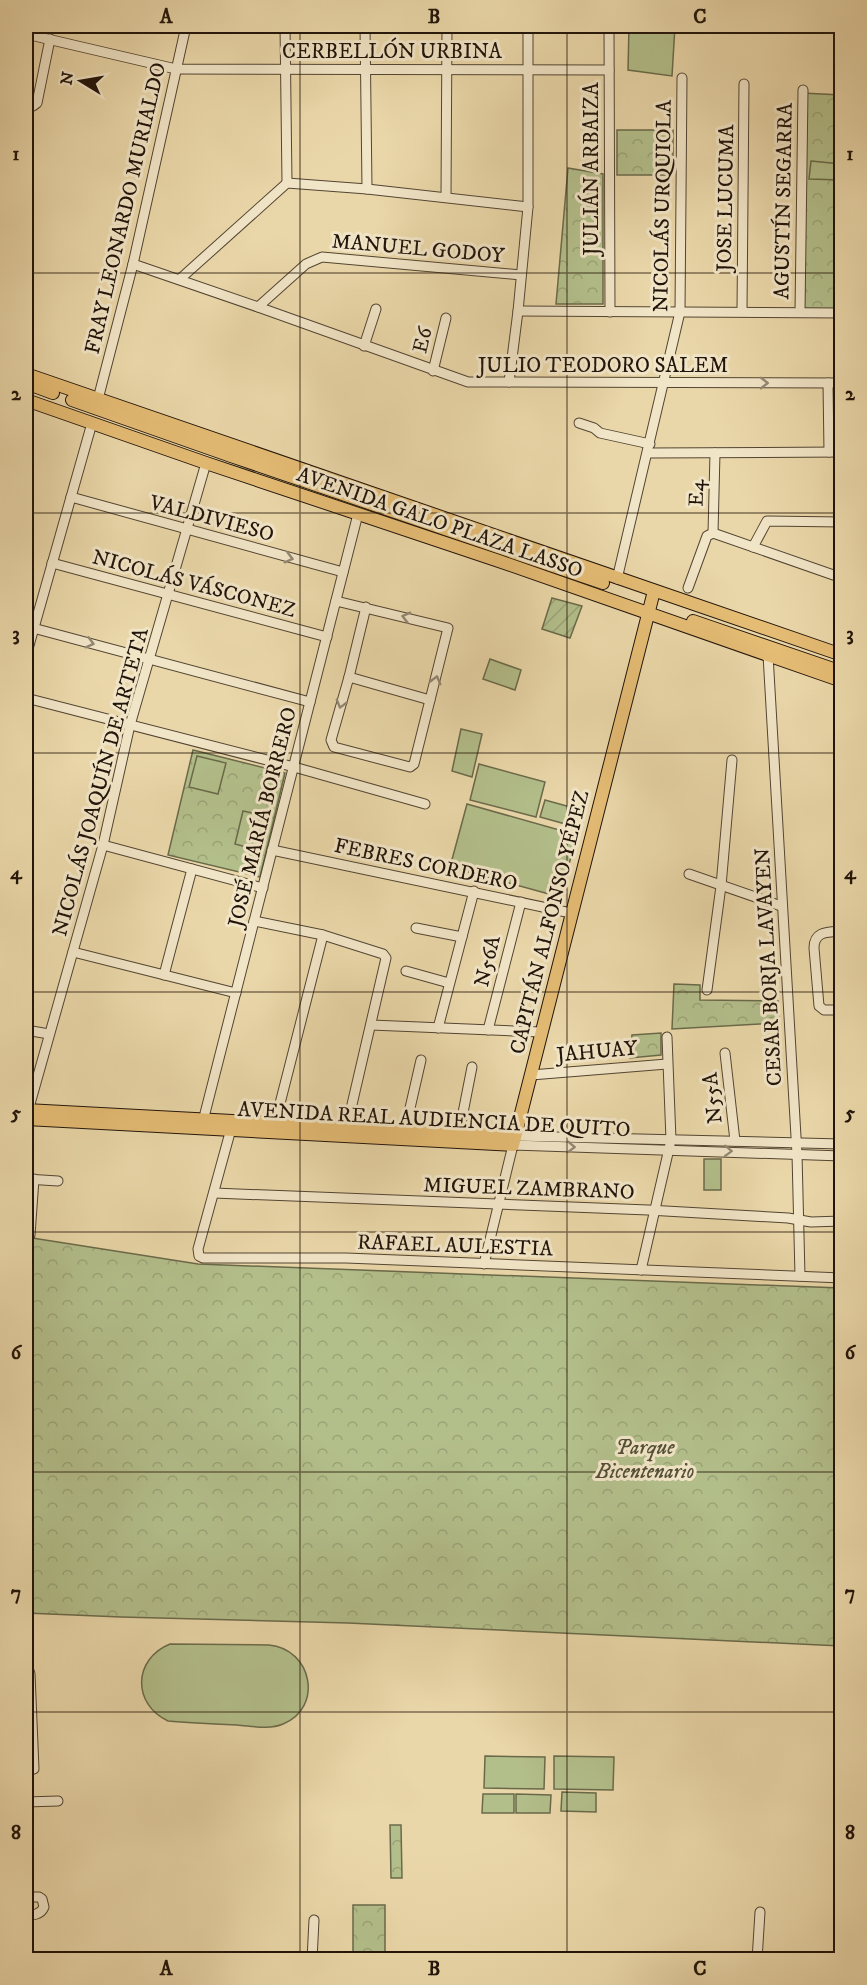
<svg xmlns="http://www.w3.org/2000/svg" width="867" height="1985" font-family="'IM FELL DW Pica',serif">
<defs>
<pattern id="forest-crowns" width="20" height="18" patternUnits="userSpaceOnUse" patternTransform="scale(1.5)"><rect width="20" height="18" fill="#b3bf8b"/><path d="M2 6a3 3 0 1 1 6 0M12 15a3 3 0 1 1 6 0" fill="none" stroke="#9aa377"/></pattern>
<pattern id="garden-furrows" width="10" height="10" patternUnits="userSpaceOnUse" patternTransform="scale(1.5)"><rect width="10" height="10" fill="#b3bf8b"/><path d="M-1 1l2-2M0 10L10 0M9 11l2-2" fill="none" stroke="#9aa377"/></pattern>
</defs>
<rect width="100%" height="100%" fill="#ead7a9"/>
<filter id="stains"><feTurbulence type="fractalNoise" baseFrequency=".00333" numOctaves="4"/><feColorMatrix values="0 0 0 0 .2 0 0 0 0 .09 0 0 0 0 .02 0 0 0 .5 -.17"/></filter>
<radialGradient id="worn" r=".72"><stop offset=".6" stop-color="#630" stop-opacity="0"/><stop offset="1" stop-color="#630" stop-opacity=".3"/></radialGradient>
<g fill="url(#forest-crowns)" stroke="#6a6a4a" stroke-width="1.5">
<polygon points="802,93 841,95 841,312 800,312"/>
<rect x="617" y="130" width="56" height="45"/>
<polygon points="568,168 603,174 603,304 556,304"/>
<polygon points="193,750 285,773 260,877 168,855"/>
<polygon points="674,984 700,985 700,1000 778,1001 779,1023 672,1029"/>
<polygon points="661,1033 661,1055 630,1058 632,1035"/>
<polygon points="26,1237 198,1264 841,1288 841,1646 348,1623 121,1617 26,1613"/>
<polygon points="390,1825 401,1825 402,1878 391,1878"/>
<rect x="353" y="1905" width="32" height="54"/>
</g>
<polygon fill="url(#garden-furrows)" stroke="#6a6a4a" stroke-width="1.5" points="552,598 582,606 570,638 542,629"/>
<g fill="#b3bf8b" stroke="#6a6a4a" stroke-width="1.5">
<polygon points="629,26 675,26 672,76 628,70"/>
<polygon points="811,161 841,164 841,180 809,179"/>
<polygon points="490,659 521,670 515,690 483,679"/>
<polygon points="461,729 482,734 472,777 452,771"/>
<polygon points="197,756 226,763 218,794 189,787"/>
<polygon points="479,764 545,782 536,817 470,800"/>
<polygon points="545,800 574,808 569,825 540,817"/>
<polygon points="467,804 577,835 560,897 450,867"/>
<polygon points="243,811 266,816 258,850 235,844"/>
<rect x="704" y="1159" width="17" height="31"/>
<path d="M170,1644L269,1645C312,1649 324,1707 283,1724C269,1730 252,1726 237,1725C214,1724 191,1723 168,1721C132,1704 133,1659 170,1644Z"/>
<polygon points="485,1756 545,1757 544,1789 484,1788"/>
<polygon points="554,1756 614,1757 613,1790 554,1789"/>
<polygon points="562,1792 596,1793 596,1812 561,1811"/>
<polygon points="483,1794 514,1794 514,1813 482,1813"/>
<polygon points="516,1794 551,1795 550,1813 516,1813"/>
</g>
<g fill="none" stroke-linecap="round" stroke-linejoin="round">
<defs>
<g id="minor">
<polyline points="285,26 287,183"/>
<polyline points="365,26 367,189"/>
<polyline points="609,26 610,312"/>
<polyline points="26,34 176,69 609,70"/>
<polyline points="26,106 33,106 37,103 50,39"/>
<polyline points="446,197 447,26"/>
<polyline points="133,264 258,307 468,382 842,383"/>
<polyline points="180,279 287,183 367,189 528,207"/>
<polyline points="258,307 306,264 322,257 521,275"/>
<polyline points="518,311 842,313"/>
<polyline points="742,311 744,84"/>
<polyline points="800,312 803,90"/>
<polyline points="364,346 376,309"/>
<polyline points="433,371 446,318"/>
<polyline points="509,382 518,311 528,207 528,26"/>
<polyline points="828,383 829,452"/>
<polyline points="98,399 133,264 186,26"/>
<polyline points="579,423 594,428 600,433 650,444"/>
<polyline points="648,453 842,452"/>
<polyline points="71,497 343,572"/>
<polyline points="713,533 842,578"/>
<polyline points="713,533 715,453"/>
<polyline points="753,547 767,521 842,522"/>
<polyline points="52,563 327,637"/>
<polyline points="617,579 680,312 682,78"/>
<polyline points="688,588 707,536 713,533"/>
<polyline points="336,601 448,628 414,764 410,767 334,747 331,740 349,677 366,607"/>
<polyline points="33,628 310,702"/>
<polyline points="768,655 797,1154 800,1276"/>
<polyline points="26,656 92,423"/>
<polyline points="349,677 430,700"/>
<polyline points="26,698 294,767 425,804"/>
<polyline points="103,845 263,888"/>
<polyline points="272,850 571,913"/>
<polyline points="689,874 781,906"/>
<polyline points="254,921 323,935 383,954 386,958 347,1126"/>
<polyline points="416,928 462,937"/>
<path d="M842,931C828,932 814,931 814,948L819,1006L824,1010H842"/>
<polyline points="73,952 236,993"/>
<polyline points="406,971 449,983"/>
<polyline points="164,975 192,869"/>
<polyline points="707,990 721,886 732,760"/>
<polyline points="371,1025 541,1032"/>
<polyline points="438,1028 474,891"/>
<polyline points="26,1030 49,1034"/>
<polyline points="488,1030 521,902"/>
<polyline points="725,1053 735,1141"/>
<polyline points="531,1075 667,1064"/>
<polyline points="28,1111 103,845 130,725 206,463"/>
<polyline points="275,1123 323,935"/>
<polyline points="202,1125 358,514"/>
<polyline points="231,1129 198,1249 199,1256 203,1258 346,1258 842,1278"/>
<polyline points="405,1130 421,1060"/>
<polyline points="459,1133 472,1067"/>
<polyline points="515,1136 842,1144"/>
<polyline points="26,1179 58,1181"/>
<polyline points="214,1193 648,1210 788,1218 811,1222 842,1221"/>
<polyline points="30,1235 34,1179"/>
<polyline points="484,1264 513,1145 842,1156"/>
<polyline points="641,1270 671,1140 667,1037"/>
<polyline points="26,1670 29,1671 30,1674 34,1769"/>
<polyline points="26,1802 58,1801"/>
<path d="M26,1897H39L42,1899L44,1907C41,1914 32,1917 26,1913"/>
<polyline points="312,1960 314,1920"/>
<polyline points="757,1960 760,1912"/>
</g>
<g id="major">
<polyline points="26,374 842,655"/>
<polyline points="26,383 53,393"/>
<polyline points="26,400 206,463 496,560 842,681"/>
<polyline points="72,400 231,456 603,583"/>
<polyline points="693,621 842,672"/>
<polyline points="26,1110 515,1136"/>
<polyline points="26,1119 513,1145 654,591"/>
</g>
</defs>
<use href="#minor" stroke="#534532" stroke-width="11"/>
<use href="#major" stroke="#21140a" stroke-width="14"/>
<use href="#minor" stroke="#f1e5c7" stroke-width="9"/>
<use href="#major" stroke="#e5bc74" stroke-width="12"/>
</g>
<defs><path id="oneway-chevron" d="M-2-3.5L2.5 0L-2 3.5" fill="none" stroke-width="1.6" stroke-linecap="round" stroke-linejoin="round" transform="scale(1.5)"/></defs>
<g stroke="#938772">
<use href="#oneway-chevron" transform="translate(764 383)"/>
<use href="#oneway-chevron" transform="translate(289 558) rotate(15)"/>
<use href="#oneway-chevron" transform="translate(406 617) rotate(-166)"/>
<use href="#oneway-chevron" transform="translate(90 643) rotate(15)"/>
<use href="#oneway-chevron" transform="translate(436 680) rotate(-75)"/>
<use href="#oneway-chevron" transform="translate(341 704) rotate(106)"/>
<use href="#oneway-chevron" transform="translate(571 1147) rotate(2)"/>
<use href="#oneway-chevron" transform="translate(728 1151) rotate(2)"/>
</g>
<path fill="none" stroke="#21140a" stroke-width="1.5" stroke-opacity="0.55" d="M300,26V1960M567,26V1960M26,273H842M26,513H842M26,753H842M26,992H842M26,1232H842M26,1472H842M26,1712H842"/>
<g text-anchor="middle" stroke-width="6" stroke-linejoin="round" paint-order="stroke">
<g font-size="21" fill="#21140a" stroke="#f1e5c7">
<text x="392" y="58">CERBELLÓN URBINA</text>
<text transform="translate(591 169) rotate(-90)" y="7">JULIÁN ARBAIZA</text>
<text transform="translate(725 198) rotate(-89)" y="7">JOSE LUCUMA</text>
<text transform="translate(783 201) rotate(-89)" y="7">AGUSTÍN SEGARRA</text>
<text transform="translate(662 206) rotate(-89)" y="7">NICOLÁS URQUIOLA</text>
<text transform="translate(125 208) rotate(-77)" y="7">FRAY LEONARDO MURIALDO</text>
<text transform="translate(418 248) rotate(5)" y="7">MANUEL GODOY</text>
<text transform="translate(422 340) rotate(-76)" y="7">E6</text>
<text x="603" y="372">JULIO TEODORO SALEM</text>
<text transform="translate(696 493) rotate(-88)" y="7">E4</text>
<text transform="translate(212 518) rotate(15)" y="7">VALDIVIESO</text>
<text transform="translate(440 522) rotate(19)" y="7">AVENIDA GALO PLAZA LASSO</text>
<text transform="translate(194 583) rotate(15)" y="7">NICOLÁS VÁSCONEZ</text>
<text transform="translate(100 782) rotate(-75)" y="7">NICOLÁS JOAQUÍN DE ARTETA</text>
<text transform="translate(262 817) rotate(-76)" y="7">JOSÉ MARÍA BORRERO</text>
<text transform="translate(426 864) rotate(12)" y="7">FEBRES CORDERO</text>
<text transform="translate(549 922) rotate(-76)" y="7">CAPITÁN ALFONSO YÉPEZ</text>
<text transform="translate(487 961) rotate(-76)" y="7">N56A</text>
<text transform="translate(768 967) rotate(-93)" y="7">CESAR BORJA LAVAYEN</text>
<text transform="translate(597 1051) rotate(-5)" y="7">JAHUAY</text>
<text transform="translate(712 1098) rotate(-96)" y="7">N55A</text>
<text transform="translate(434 1119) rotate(3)" y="7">AVENIDA REAL AUDIENCIA DE QUITO</text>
<text transform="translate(529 1188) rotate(2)" y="7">MIGUEL ZAMBRANO</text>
<text transform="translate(455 1245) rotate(2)" y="7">RAFAEL AULESTIA</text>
</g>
<g font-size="21" font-style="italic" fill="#545037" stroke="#f1e5c7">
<text x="645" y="1454">Parque<tspan x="645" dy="24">Bicentenario</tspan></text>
</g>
</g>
<rect width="867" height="1985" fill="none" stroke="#ead7a9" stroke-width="66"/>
<g transform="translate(81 81) rotate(281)" stroke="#f1e5c7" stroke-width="4.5" paint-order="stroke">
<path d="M0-4.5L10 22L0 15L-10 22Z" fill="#21140a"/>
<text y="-9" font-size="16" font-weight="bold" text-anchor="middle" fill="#21140a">N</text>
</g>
<rect x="33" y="33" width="801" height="1919" fill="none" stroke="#21140a" stroke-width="2"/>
<g font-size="20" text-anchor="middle" font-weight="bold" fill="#21140a">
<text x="166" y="23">A</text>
<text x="434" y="23">B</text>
<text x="700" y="23">C</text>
<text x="16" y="160">1</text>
<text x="850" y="160">1</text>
<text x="16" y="400">2</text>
<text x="850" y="400">2</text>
<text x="16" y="640">3</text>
<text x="850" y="640">3</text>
<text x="16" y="879">4</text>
<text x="850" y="879">4</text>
<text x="16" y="1119">5</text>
<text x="850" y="1119">5</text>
<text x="16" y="1359">6</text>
<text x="850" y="1359">6</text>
<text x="16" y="1599">7</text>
<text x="850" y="1599">7</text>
<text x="16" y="1839">8</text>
<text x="850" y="1839">8</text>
<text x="166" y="1975">A</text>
<text x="434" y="1975">B</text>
<text x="700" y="1975">C</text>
</g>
<rect width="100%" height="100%" filter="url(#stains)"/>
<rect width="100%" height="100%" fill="url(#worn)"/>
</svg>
